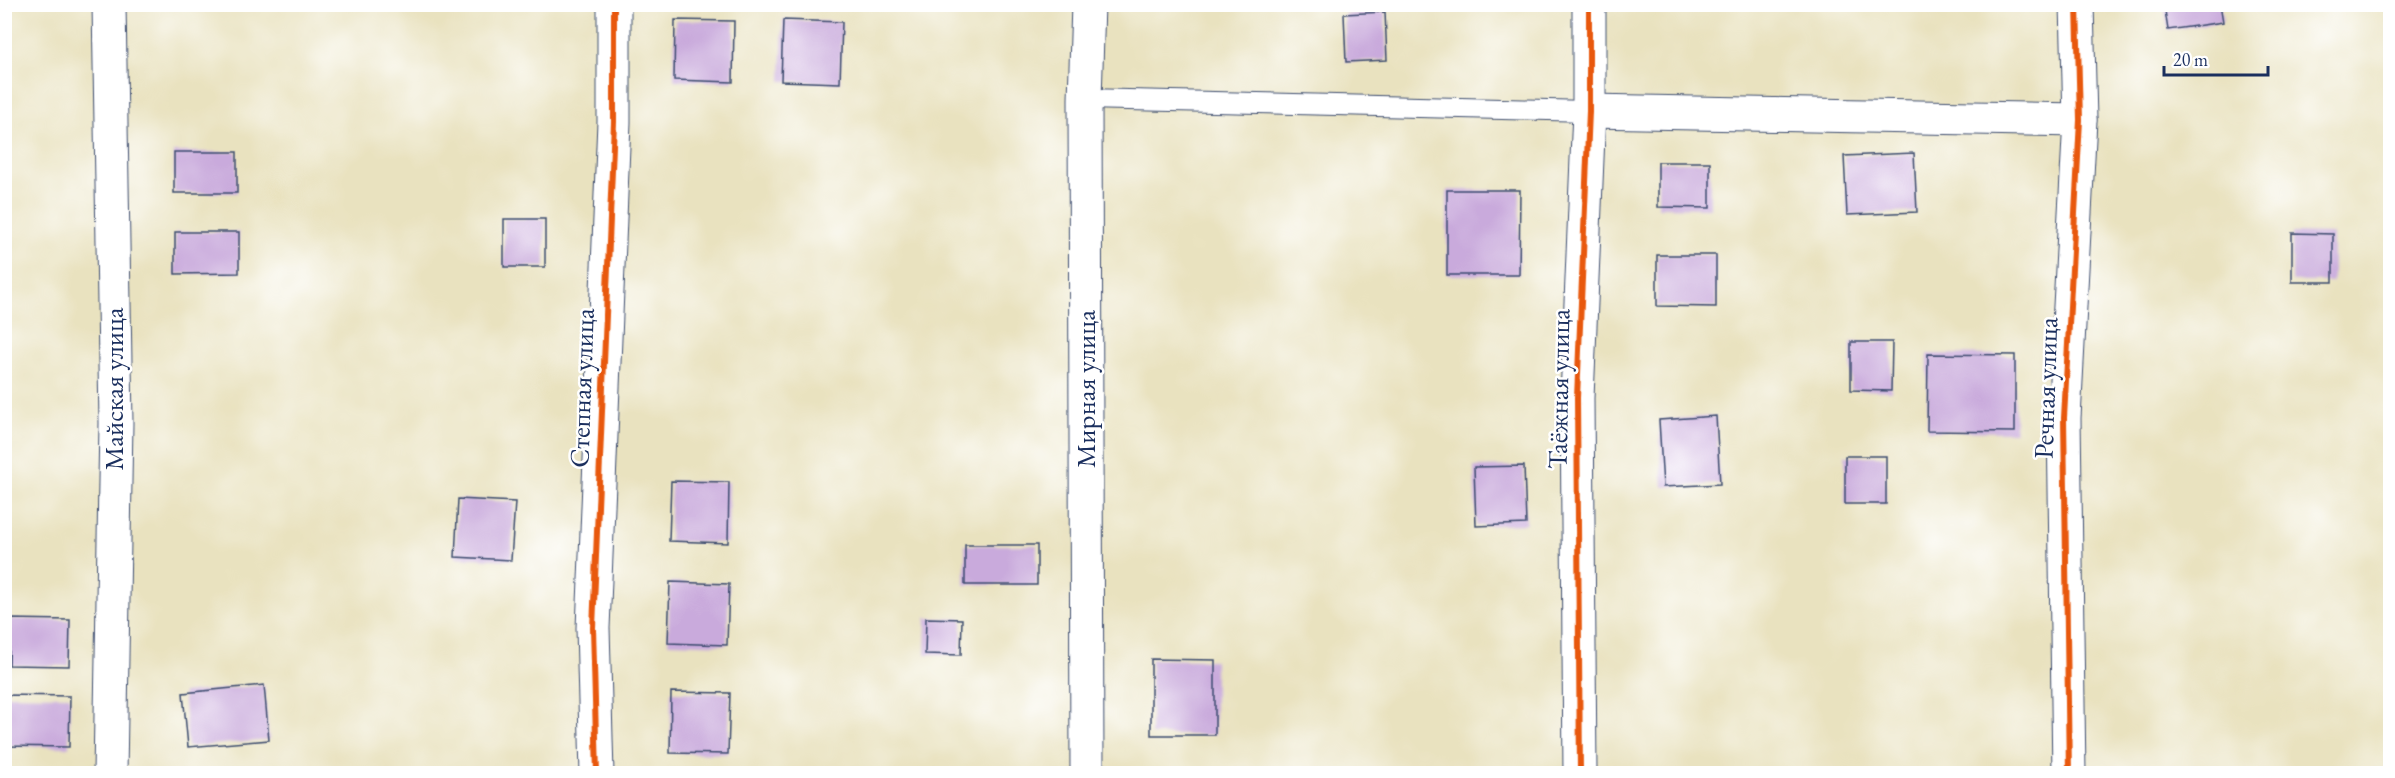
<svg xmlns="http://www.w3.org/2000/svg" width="2395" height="778" font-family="'EB Garamond',serif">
<rect width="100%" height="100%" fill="#fff"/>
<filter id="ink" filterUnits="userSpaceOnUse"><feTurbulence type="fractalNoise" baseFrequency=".0167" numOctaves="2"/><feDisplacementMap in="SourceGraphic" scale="12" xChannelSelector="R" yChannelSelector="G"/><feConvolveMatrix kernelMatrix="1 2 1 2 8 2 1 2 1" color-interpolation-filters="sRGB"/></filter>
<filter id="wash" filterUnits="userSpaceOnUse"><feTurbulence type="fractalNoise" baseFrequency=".008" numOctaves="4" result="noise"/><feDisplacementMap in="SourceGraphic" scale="24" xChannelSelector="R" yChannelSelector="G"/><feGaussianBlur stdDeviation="1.35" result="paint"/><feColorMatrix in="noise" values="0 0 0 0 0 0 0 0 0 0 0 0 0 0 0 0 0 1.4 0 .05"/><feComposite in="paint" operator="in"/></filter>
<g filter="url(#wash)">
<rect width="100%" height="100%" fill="#e9e2bf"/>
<g id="blocks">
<g fill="#c9aadc">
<polygon points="2164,4 2220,4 2223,22 2168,30"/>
<polygon points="1385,12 1387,60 1346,62 1344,14"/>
<polygon points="675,20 734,21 733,82 674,80"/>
<polygon points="783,20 842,22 840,83 781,81"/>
<rect x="174" y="152" width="63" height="41"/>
<polygon points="1914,153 1917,212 1847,215 1844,156"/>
<polygon points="1658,162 1710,162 1710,208 1658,207"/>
<polygon points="1447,190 1520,190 1519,275 1447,275"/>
<rect x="504" y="219" width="41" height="48"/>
<polygon points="175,232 239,232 239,273 175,274"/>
<polygon points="2292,233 2333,234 2333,282 2292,282"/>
<polygon points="1657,255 1716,255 1716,307 1657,306"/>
<polygon points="1851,342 1892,342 1891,391 1851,390"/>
<polygon points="1928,354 2015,355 2015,432 1927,431"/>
<polygon points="1716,416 1720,484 1663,487 1659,420"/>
<rect x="1845" y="456" width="41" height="48"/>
<polygon points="1524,466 1526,524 1476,526 1474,467"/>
<polygon points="671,481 729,482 728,543 669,541"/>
<polygon points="458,499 515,502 511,560 455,557"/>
<rect x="965" y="545" width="72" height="40"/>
<polygon points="670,582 729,584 727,645 668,643"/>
<polygon points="926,618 962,619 961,655 925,654"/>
<polygon points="10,619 70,620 69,666 9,665"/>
<polygon points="1151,659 1215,660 1215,735 1151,735"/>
<polygon points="264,685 269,740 188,747 183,693"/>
<polygon points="671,692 730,693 728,754 670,753"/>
<polygon points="5,695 70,696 69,747 4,746"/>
</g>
</g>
</g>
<g filter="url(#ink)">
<use href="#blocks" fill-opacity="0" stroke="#3a4a6d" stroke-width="1.5"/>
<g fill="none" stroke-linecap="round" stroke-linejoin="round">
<defs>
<polyline id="service" points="1085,99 1589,111"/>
<g id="minor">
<polyline points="109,4 116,423 110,774"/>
<polyline points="1589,111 2080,120"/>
<polyline points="597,774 593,628 614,122 614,4"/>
<polyline points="1087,774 1085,99 1088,4"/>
<polyline points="1580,774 1577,398 1589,111 1589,4"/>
<polyline points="2069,774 2064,418 2080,120 2077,4"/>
</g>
</defs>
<use href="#service" stroke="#3a4a6d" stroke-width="22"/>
<use href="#minor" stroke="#3a4a6d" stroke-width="35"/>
<use href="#service" stroke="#fff" stroke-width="20"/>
<use href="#minor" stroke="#fff" stroke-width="33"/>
<defs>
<g id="cycleway">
<polyline points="597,774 593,628 614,122 614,4"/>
<polyline points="1580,774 1577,398 1589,111 1589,4"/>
<polyline points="2069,774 2064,418 2080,120 2077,4"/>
</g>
</defs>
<use href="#cycleway" stroke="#fff" stroke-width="10"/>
<use href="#cycleway" stroke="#e8590c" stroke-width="6"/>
</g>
</g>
<g text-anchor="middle" stroke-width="5" stroke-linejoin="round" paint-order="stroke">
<g font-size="27" fill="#1b2f5e" stroke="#fff">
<text transform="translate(582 388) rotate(-88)" y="9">Степная улица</text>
<text transform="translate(2046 388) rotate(-88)" y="9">Речная улица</text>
<text transform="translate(114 389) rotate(-90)" y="9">Майская улица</text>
<text transform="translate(1086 389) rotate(-90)" y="9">Мирная улица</text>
<text transform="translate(1559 389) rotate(-89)" y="9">Таёжная улица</text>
</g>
</g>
<rect width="2395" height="778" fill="none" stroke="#fff" stroke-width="24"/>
<path d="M2164 66v9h104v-9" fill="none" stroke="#1b2f5e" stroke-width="3"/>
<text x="2173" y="66" font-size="18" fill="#1b2f5e" stroke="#ffffff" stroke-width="4.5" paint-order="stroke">20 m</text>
</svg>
